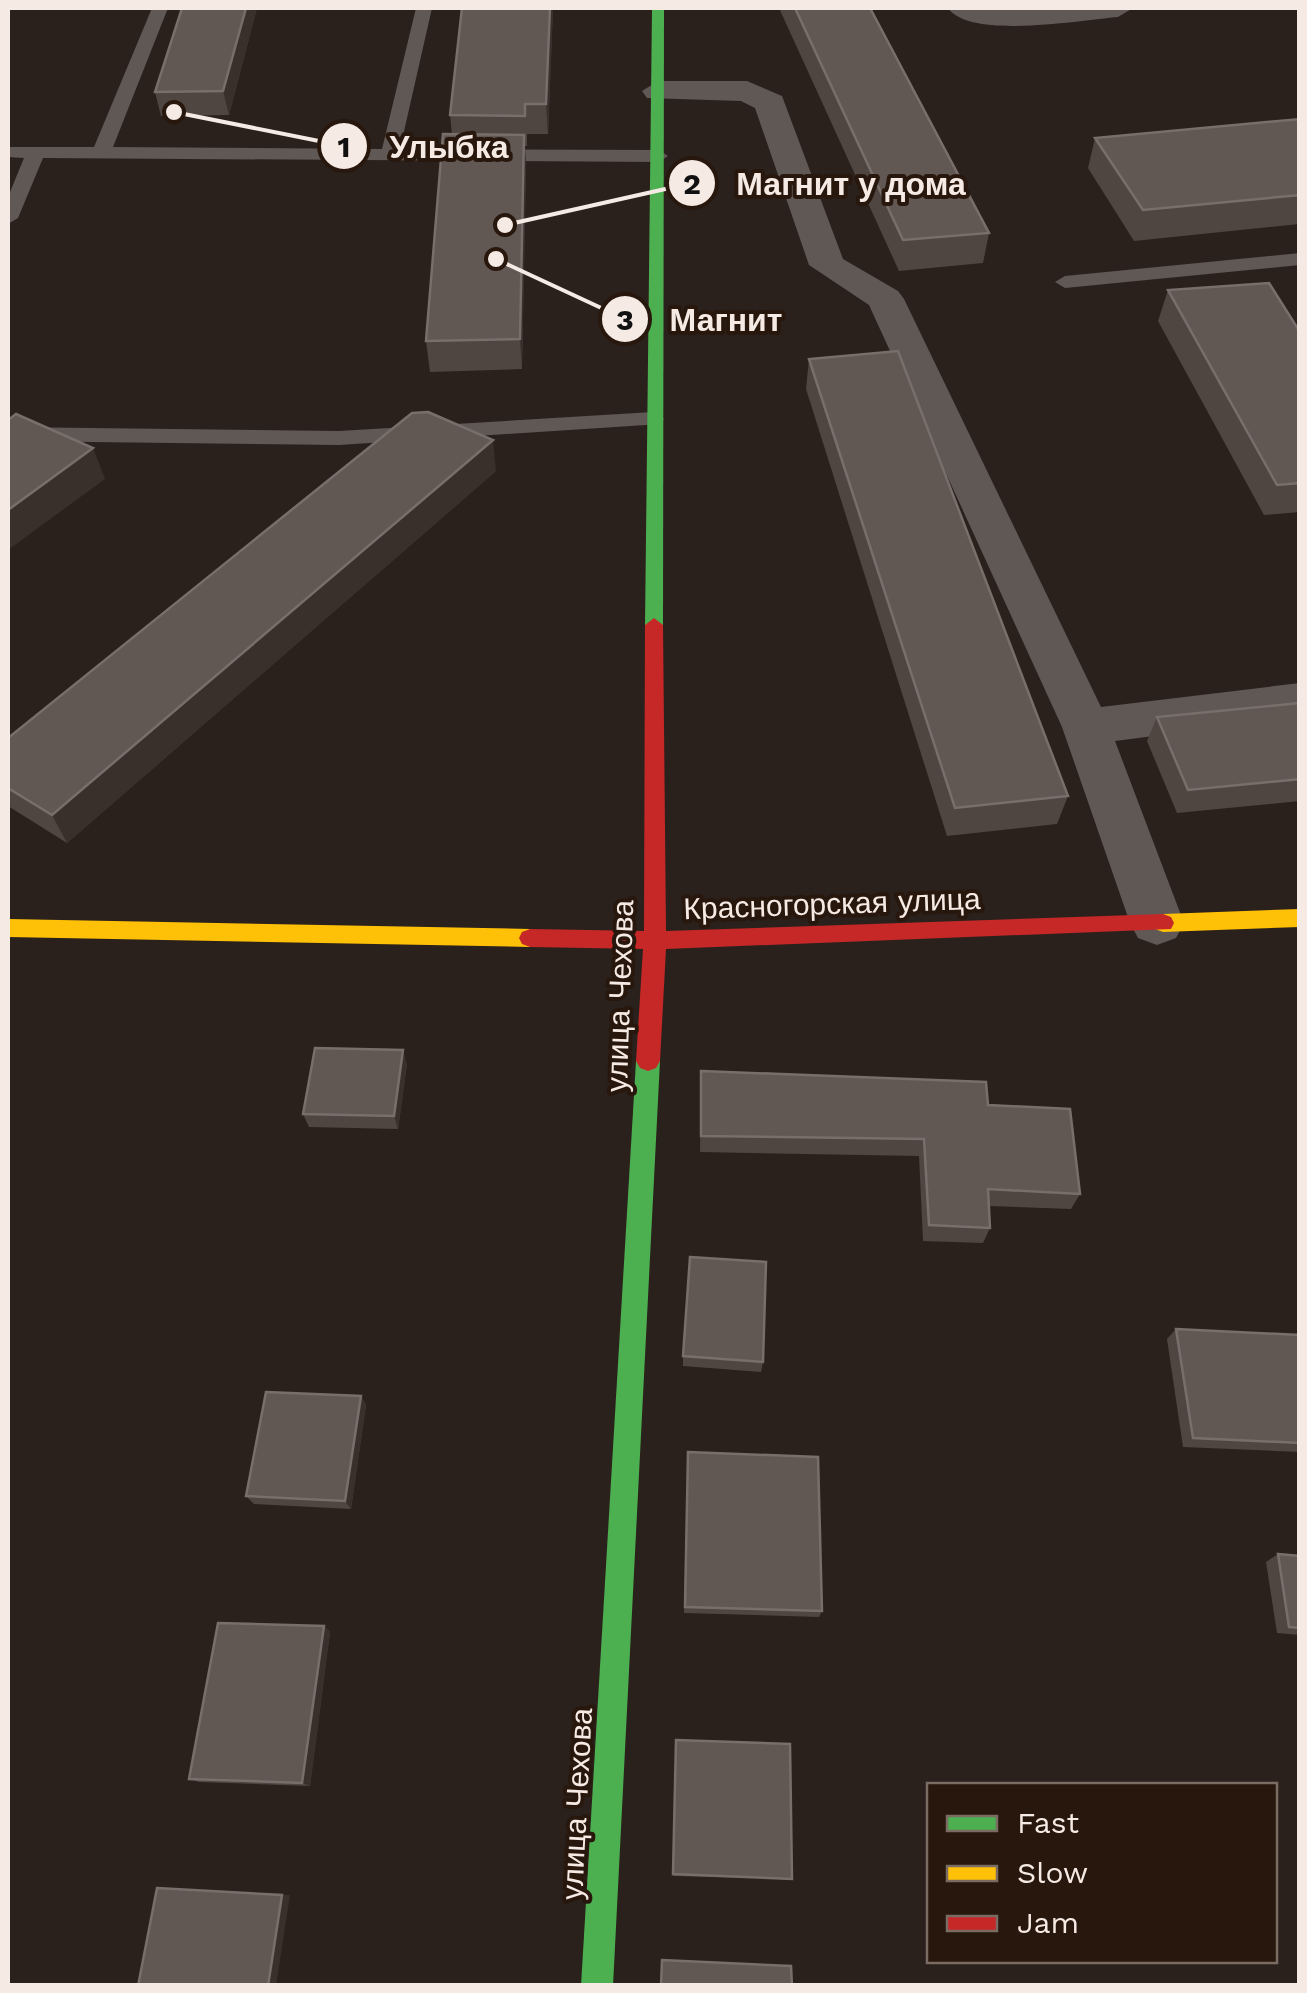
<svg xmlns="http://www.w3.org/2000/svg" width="1307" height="1993" font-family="'Work Sans',sans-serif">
<rect width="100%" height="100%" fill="#2b211c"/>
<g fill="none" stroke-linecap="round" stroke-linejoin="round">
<g fill="#605854" fill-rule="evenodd">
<polygon points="152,8 168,8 113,147 382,149 416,8 432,8 400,149 659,150 668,156 659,162 43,158 18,218 8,224 8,197 24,158 8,157 8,147 94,147"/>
<polygon points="1300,253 1300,265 1065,288 1055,282 1065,276"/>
<polygon points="653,412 664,419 661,424 339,445 8,441 8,427 339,431"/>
</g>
<g fill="#605854" fill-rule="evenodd">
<path d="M948,8H1133L1118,17C1081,20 970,40 948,8Z"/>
<polygon points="658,81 747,81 782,96 843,259 898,291 904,299 1101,707 1300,683 1300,717 1115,741 1184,923 1176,938 1157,945 1138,938 1130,923 1062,727 869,305 809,265 755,108 741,101 647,98 642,91"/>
</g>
<g fill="#4caf50" fill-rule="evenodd">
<polygon points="652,8 664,8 663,625 654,632 645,625"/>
<polygon points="648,1051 656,1054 660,1061 613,1986 581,1986 636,1061 640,1054"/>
</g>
<g fill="#ffc107" fill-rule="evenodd">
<polygon points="1300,909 1300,927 1163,932 1155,929 1152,923 1155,917 1163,914"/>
<polygon points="8,919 530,929 538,932 541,938 538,944 530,947 8,937"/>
</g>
<polygon fill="#c62828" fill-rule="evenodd" points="654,618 663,625 666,931 1163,914 1171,917 1174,923 1171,929 666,949 660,1061 656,1068 648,1071 640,1068 636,1061 643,949 530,947 522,944 519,938 522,932 530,929 644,931 645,625"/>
</g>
<g fill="#4f4541">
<polygon points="182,8 257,8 229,115 161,116 155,92"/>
<polygon points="553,8 548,134 527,134 527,146 525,146 526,165 522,369 430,372 426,341 452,134 450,115"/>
<polygon points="779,8 870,8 989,233 983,263 899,271"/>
<polygon points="1300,119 1300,224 1134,241 1088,168 1095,138"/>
<polygon points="1168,290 1300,332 1300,512 1264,515 1158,321"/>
<polygon points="809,359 1068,796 1057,824 947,836 806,389"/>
<polygon points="496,471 67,843 8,806 8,738"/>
<polygon points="1300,703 1300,801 1177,813 1147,741 1157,717"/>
<polygon points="407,1064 398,1129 309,1127 303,1114"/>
<polygon points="701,1071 988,1105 1080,1194 1071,1209 989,1206 990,1228 983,1243 923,1241 919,1156 700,1152"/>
<polygon points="1176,1329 1300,1335 1300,1452 1183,1447 1167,1339"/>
<polygon points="683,1356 763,1362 761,1372 683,1366"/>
<polygon points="361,1396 366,1405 351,1509 254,1504 246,1496"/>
<polygon points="688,1452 822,1611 819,1617 684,1613"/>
<polygon points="1278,1554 1300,1556 1300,1635 1277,1633 1266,1562"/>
<polygon points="324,1626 330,1632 310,1786 199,1782 189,1779"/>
<polygon points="676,1740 792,1879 673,1876"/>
</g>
<g fill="#392f2b">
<polygon points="246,8 257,8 229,115 223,91"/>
<polygon points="550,8 553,8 548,134 546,104"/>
<polygon points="524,135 526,165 522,369 520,339"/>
<polygon points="493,440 496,471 67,843 52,815"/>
<polygon points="93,448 105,479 8,550 8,510"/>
<polygon points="403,1050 407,1064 398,1129 394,1116"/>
<polygon points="361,1396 366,1405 351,1509 345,1501"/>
<polygon points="324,1626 330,1632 310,1786 302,1783"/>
<polygon points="282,1895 290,1895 276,1986 268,1986"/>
</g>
<g fill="#615753" stroke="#786e6a" stroke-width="2.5">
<polygon points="182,8 246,8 223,91 155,92"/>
<polygon points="462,8 550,8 546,104 525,104 525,116 450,115"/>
<polygon points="795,8 870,8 989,233 903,240"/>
<polygon points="1300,119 1300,195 1143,210 1095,138"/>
<polygon points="443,134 524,135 520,339 426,341"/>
<polygon points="1269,283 1300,332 1300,483 1277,485 1168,290"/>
<polygon points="898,351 1068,796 955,808 809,359"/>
<polygon points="428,412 493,440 52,815 8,788 8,738 412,413"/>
<polygon points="16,414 93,448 8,510 8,420"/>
<polygon points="1300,703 1300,779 1188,790 1157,717"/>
<polygon points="315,1048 403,1050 394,1116 303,1114"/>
<polygon points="701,1071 986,1082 988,1105 1070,1109 1080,1194 988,1189 990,1228 929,1225 924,1139 701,1136"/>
<polygon points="690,1257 766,1262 763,1362 683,1356"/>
<polygon points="1176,1329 1300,1335 1300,1443 1193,1438"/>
<polygon points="266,1392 361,1396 345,1501 246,1496"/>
<polygon points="688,1452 818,1457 822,1611 685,1607"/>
<polygon points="1278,1554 1300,1556 1300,1628 1289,1627"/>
<polygon points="218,1623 324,1626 302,1783 189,1779"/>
<polygon points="676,1740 790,1744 792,1879 673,1874"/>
<polygon points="157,1888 282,1895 268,1986 138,1986"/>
<polygon points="662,1960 791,1966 792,1986 661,1986"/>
</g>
<g text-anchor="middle" stroke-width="8" stroke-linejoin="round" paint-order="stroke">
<g font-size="30" fill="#f6eae4" stroke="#27170d">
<text transform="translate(832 904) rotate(-2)" y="10">Красногорская улица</text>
<text transform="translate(620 996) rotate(-88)" y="10">улица Чехова</text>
<text transform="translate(577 1804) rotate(-87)" y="10">улица Чехова</text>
</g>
</g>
<path fill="none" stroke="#f6eae4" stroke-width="4" d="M174 112L344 146M505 225L692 183M496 259L625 319"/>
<g fill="#f6eae4" stroke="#27170d" stroke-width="4">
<circle cx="174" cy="112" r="10"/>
<circle cx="505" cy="225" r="10"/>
<circle cx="496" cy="259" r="10"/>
<circle cx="344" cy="146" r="25"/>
<circle cx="692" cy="183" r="25"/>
<circle cx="625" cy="319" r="25"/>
</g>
<g font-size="30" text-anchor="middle" font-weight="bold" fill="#111">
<text x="344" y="157">1</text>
<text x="692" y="194">2</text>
<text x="625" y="330">3</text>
</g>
<g font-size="32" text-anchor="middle" font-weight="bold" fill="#f6eae4" stroke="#27170d" stroke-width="8" stroke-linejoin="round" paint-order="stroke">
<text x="449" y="158">Улыбка</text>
<text x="851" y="195">Магнит у дома</text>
<text x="726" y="331">Магнит</text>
</g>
<rect width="1307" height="1993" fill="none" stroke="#f6eae4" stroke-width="20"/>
<rect x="927" y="1783" width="350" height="180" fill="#27170d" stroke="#7a6b63" stroke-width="2.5"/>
<rect x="947" y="1816" width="50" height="15" fill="#4caf50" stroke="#7a6b63" stroke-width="2.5"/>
<text x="1017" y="1833" font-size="30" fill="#f6eae4">Fast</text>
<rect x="947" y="1866" width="50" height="15" fill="#ffc107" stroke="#7a6b63" stroke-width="2.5"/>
<text x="1017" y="1883" font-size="30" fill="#f6eae4">Slow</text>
<rect x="947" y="1916" width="50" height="15" fill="#c62828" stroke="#7a6b63" stroke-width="2.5"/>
<text x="1017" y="1933" font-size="30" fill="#f6eae4">Jam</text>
</svg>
